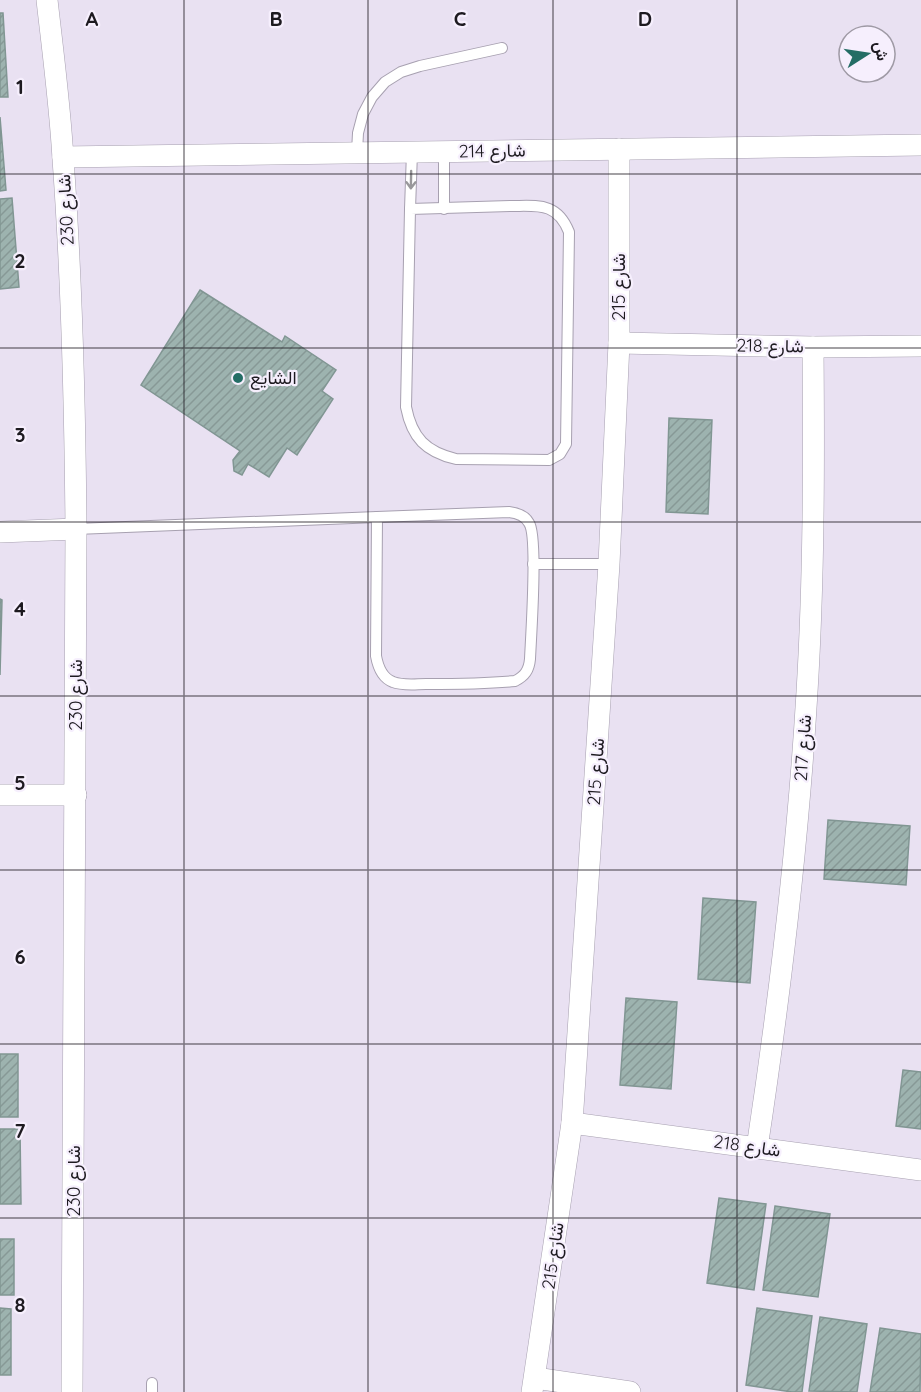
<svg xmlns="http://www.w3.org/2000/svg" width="921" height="1392" font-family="Quicksand,Vazirmatn,sans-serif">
<defs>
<pattern id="building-hatch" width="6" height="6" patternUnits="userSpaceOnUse" patternTransform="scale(1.5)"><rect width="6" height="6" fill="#9db3af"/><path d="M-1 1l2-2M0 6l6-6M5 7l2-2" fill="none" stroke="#879996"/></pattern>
</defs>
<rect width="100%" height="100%" fill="#e9e1f2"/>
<g fill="url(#building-hatch)" stroke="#819693" stroke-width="1.5">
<polygon points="0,13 3,13 8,97 0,97"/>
<polygon points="0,117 6,190 0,191"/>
<polygon points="12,198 19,287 0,289 0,199"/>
<polygon points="200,290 282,342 285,336 336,370 322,391 333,399 297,455 287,448 269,477 248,464 242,475 234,471 233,460 240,451 141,385"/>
<polygon points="669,418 712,420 708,514 666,512"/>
<polygon points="0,599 2,600 0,675"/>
<polygon points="828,820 910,826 906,885 824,879"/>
<polygon points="703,898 756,902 750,983 698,979"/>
<polygon points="626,998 677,1002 671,1089 620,1085"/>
<rect x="0" y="1054" width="18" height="63"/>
<polygon points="903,1070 921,1072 921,1129 896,1126"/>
<polygon points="0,1129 20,1129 21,1204 0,1204"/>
<polygon points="719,1198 766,1204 754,1290 707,1283"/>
<polygon points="775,1206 830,1214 818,1297 763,1290"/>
<rect x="0" y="1239" width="14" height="56"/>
<polygon points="0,1308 11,1309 11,1375 0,1375"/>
<polygon points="757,1308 812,1316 802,1392 792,1392 746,1385"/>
<polygon points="820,1317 867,1324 857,1392 809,1391"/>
<polygon points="880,1328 921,1334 920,1392 870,1392"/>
</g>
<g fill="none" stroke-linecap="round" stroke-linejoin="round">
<defs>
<g id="lane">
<polyline points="357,152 358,133 363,114 372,97 385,82 401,72 420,66 502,48"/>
<path d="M511,206C538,206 557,202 569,232L566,444L560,454L549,460L456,459C426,452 412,438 406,407L410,209Z"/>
<polyline points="410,209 412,152"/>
<polyline points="444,209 444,152"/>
<path d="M509,512C517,513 525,515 529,523C538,536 531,636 530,659C529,670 525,676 515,681C485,684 455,684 426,684C416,684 403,686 393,682C382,678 378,667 376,656L377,517Z"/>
<polyline points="76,529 377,517"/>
<polyline points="533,564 609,564"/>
<polyline points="152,1392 152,1383"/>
</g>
<g id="street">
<path d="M47,0C53,53 60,106 63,159C72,282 75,406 76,529L72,1392"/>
<polyline points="63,157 921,145"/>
<polyline points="619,343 813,347 921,346"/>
<polyline points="0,532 76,529"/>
<polyline points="0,795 76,795"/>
<polyline points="572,1123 921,1170"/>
<path d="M757,1148C780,996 798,845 807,692C814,577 814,462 813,347"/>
<polyline points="535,1378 630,1392"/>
<polyline points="532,1392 572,1123 609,564 619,343 619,149"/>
</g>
</defs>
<use href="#lane" stroke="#a7a0b0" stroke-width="12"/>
<use href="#street" stroke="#a7a0b0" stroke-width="22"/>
<use href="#lane" stroke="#fff" stroke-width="10"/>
<use href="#street" stroke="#fff" stroke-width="21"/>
</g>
<defs><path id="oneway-shaft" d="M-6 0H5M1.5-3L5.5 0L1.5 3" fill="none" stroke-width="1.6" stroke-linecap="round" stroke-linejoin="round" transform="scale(1.5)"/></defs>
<use stroke="#99989b" href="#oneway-shaft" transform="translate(411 180) rotate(91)"/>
<path fill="none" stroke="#1d1a20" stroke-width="1.5" stroke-opacity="0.55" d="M184,0V1392M368,0V1392M553,0V1392M737,0V1392M0,174H921M0,348H921M0,522H921M0,696H921M0,870H921M0,1044H921M0,1218H921"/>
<circle fill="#246d65" stroke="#f6effd" stroke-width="2" cx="238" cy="378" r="6"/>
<g text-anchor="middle" stroke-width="4.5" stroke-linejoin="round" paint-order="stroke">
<g font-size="18" fill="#1d1a20" stroke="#f6effd">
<text transform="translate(492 151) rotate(-1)" y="6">شارع 214</text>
<text transform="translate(66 210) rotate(-93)" y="6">شارع 230</text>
<text transform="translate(619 287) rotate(-90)" y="6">شارع 215</text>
<text transform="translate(770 346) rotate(1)" y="6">شارع 218</text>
<text transform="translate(76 695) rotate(-90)" y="6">شارع 230</text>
<text transform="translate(803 748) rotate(-86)" y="6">شارع 217</text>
<text transform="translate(596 772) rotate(-86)" y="6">شارع 215</text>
<text transform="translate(747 1146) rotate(8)" y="6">شارع 218</text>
<text transform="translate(74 1181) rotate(-90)" y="6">شارع 230</text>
<text transform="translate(553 1256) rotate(-82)" y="6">شارع 215</text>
</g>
<g font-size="18" fill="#1d1a20" stroke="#f6effd" text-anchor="start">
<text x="250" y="384">الشايع</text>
</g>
</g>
<g font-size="20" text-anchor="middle" font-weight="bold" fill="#1d1a20" stroke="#f6effd" stroke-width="4.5" stroke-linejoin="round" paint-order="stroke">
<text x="92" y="26">A</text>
<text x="276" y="26">B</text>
<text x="460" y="26">C</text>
<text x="645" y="26">D</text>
<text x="20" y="94">1</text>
<text x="20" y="268">2</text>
<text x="20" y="442">3</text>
<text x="20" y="616">4</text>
<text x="20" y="790">5</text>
<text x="20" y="964">6</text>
<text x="20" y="1138">7</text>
<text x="20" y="1312">8</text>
</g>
<g transform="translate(867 54) rotate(78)"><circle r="28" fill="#f6effd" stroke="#9f9aa5" stroke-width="1.5"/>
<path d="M0-4.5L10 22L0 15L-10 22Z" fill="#246d65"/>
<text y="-9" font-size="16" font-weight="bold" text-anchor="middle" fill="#1d1a20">ش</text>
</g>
</svg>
